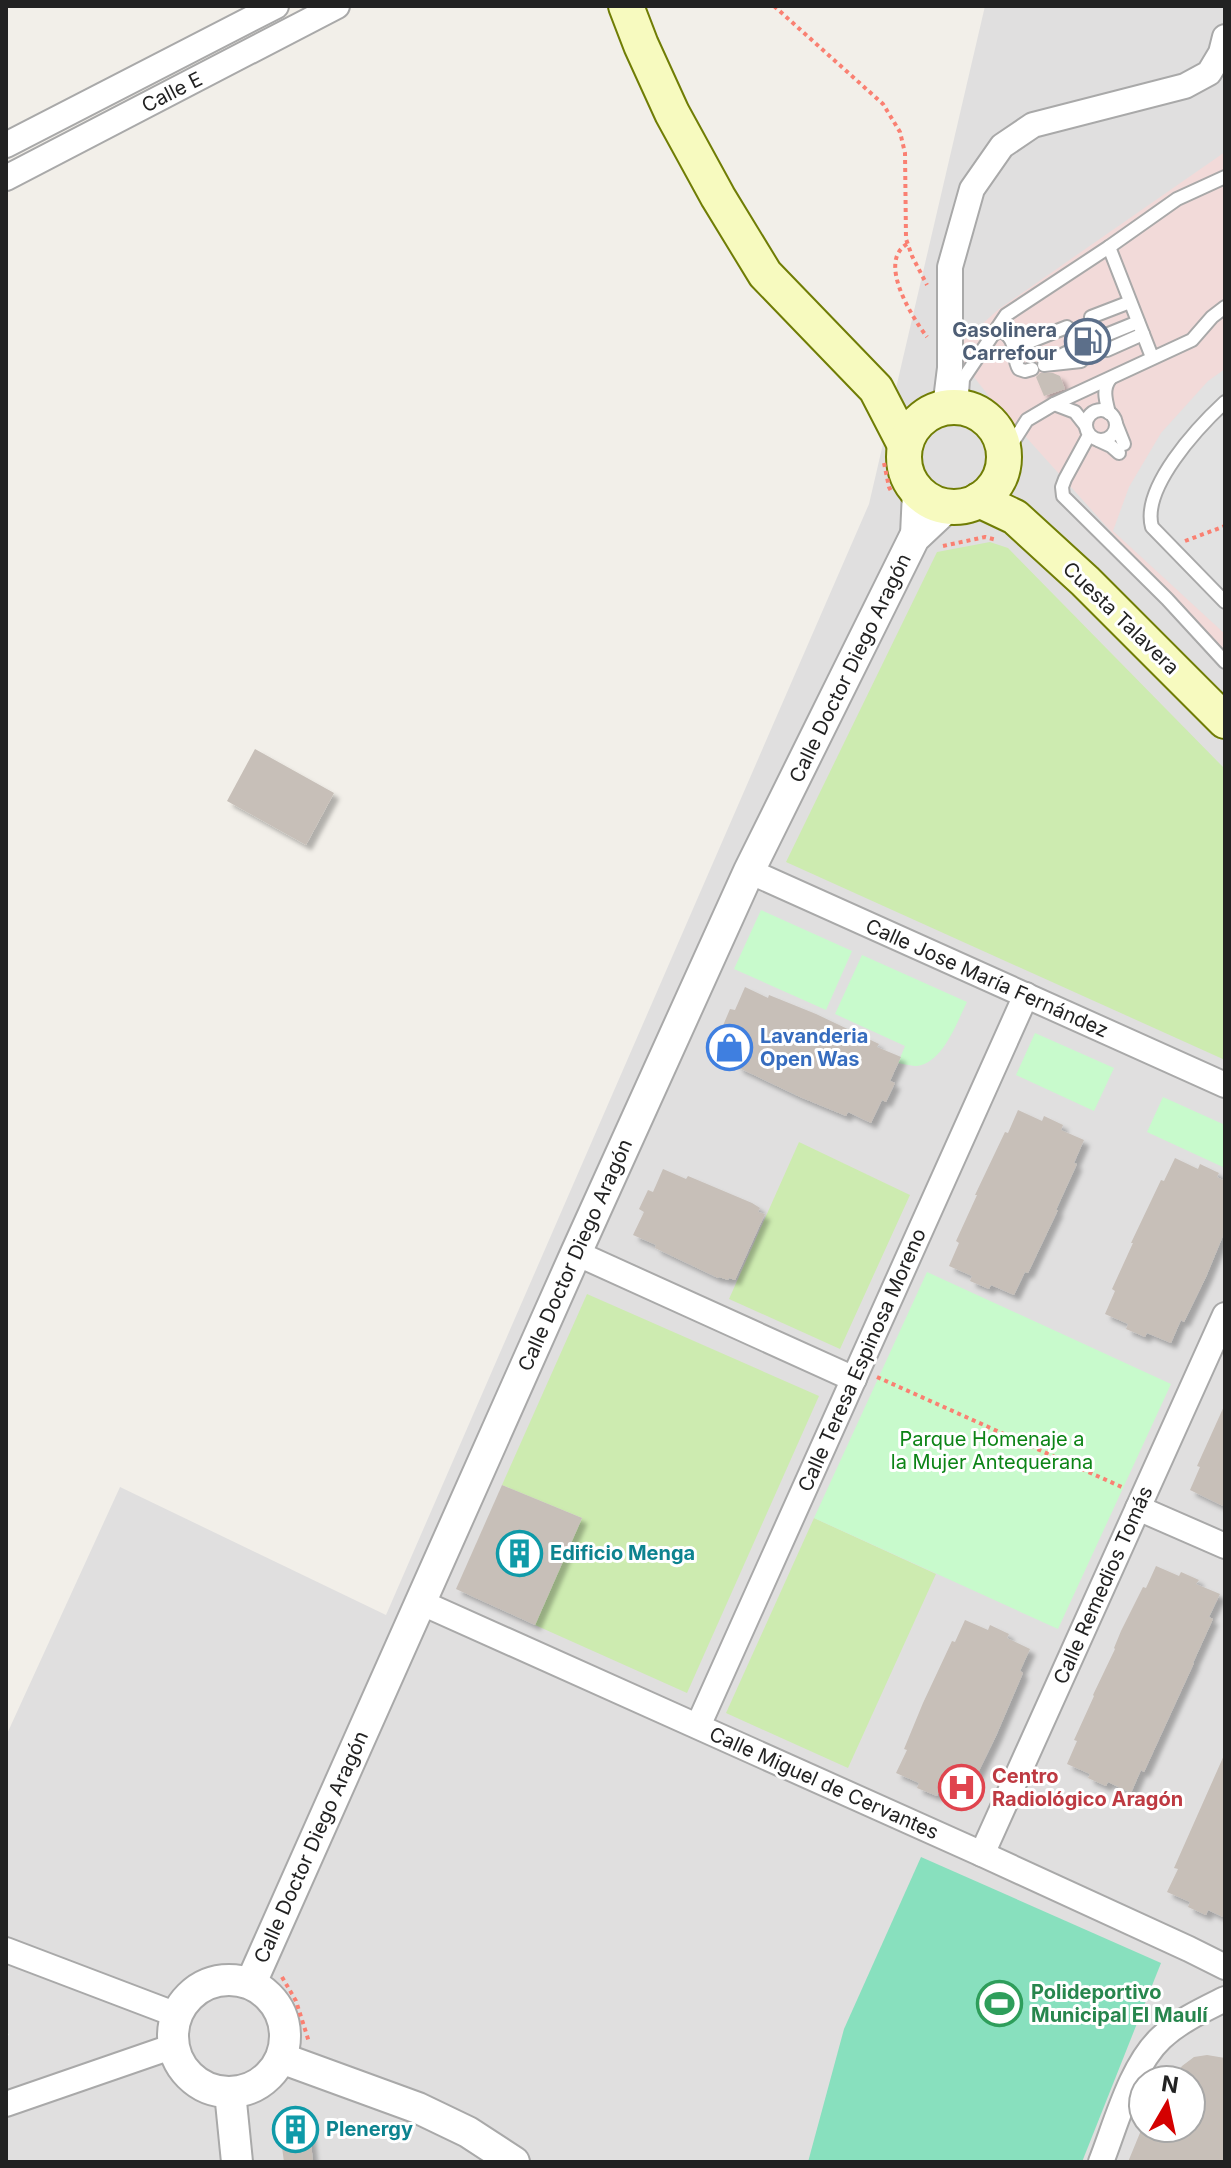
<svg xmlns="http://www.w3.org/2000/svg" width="1231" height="2168" font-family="Inter,sans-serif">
<defs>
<filter id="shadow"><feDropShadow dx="5.5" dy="5.5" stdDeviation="2" flood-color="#0004"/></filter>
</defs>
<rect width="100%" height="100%" fill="#f2efe9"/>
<path fill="#e0dfdf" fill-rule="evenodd" d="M985,6H1225V2162H6V2036L9,2035L6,2029V1736L120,1487L386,1615L869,504ZM1143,2080H1191V2128H1143Z"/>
<polygon fill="#f2dad9" points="1225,152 1225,658 988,395 953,350 999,309"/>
<g fill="#cdebb0">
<polygon points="990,542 1008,548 1225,769 1225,1060 786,862 937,552"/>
<polygon points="799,1142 910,1195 840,1349 729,1299"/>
<polygon points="587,1294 819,1396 687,1693 535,1625 582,1518 502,1485"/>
<polygon points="814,1518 936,1574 848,1768 726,1713"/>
</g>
<g fill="#c8facc">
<polygon points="761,910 852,951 826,1010 734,969"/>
<path d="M862,955L967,1002C957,1022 943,1063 917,1066C912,1066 904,1064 898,1063L905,1046L835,1014Z"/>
<polygon points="1035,1033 1114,1068 1094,1111 1016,1075"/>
<polygon points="1163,1097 1225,1125 1225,1168 1147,1132"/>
<polygon points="927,1272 1171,1384 1058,1629 814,1518"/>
</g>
<polygon fill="#88e0be" points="921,1857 1161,1963 1082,2162 808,2162 844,2029"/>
<polygon fill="#e2e2e2" points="1225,369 1225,634 1113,531 1129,487 1161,433 1208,381"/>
<g fill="#c7bfb8" filter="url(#shadow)">
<polygon points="1040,373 1053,373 1060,376 1065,389 1044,396 1036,377"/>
<polygon points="255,749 334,793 306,845 227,801"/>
<polygon points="745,987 768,998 769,995 816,1014 879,1044 877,1047 901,1057 890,1081 895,1083 886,1102 882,1100 871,1123 848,1112 846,1116 800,1097 737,1067 739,1064 715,1053 726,1030 722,1028 730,1009 735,1010"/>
<polygon points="1018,1110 1042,1121 1044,1116 1063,1125 1061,1130 1084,1140 1074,1163 1077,1164 1056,1210 1058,1210 1028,1273 1025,1272 1014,1295 991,1285 989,1289 970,1281 972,1276 949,1266 959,1243 956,1241 977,1195 975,1195 1005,1132 1008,1133"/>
<polygon points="1175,1158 1198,1169 1200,1164 1219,1173 1217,1177 1225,1181 1225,1231 1206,1277 1184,1322 1181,1320 1171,1343 1147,1333 1145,1337 1126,1329 1128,1324 1105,1314 1115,1291 1112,1289 1133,1243 1131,1243 1161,1180 1164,1181"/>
<polygon points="663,1169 686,1179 688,1176 752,1203 760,1208 758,1212 765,1214 735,1280 729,1278 728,1280 719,1277 718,1278 655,1248 656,1245 633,1235 644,1212 639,1209 648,1190 653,1192"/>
<polygon points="1225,1404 1225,1507 1190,1490 1200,1467 1197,1466"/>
<polygon points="502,1485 582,1518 535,1625 456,1589"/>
<polygon points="1156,1566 1179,1576 1181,1572 1199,1580 1196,1584 1220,1594 1209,1617 1213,1619 1193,1663 1194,1663 1144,1772 1141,1770 1131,1793 1108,1782 1106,1786 1088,1778 1090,1774 1067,1764 1077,1741 1074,1740 1094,1696 1093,1695 1115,1649 1114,1648 1121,1631 1143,1587 1146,1588"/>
<polygon points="965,1620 988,1630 990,1625 1009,1634 1007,1638 1030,1649 1020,1671 1023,1673 996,1736 974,1781 972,1779 961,1802 939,1792 937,1796 917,1788 919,1783 896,1773 907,1750 904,1749 923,1703 952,1641 955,1642"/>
<polygon points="1225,1753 1225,1918 1208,1910 1206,1915 1188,1907 1190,1902 1167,1892 1178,1869 1174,1868"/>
<polygon points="1207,2055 1225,2058 1225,2162 1128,2162 1142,2128 1191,2128 1191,2080 1173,2080 1182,2066 1194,2057"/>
<polygon points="308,2114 313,2162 284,2162 278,2118"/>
</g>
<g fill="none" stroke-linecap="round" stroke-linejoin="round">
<defs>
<g id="service">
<polyline points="1109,247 1177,199 1225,177"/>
<polyline points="1091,317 1130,302"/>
<polyline points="993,334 1002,331 1015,341 1029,342 1067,327"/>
<path d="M1009,337C1018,348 1012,358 1019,369L1025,371L1032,369"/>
<polyline points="1101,337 1138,322"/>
<polyline points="1107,350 1143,334"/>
<polyline points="1050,361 1076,348"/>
<polyline points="1044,365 1081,361"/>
<path d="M1225,402C1198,427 1141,488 1152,527L1225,602"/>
<polyline points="1054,404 1075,412 1086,426"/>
<polyline points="961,408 963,379 1006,315 1109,247 1152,357"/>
<circle cx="1101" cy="425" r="15"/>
<path d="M1109,413C1106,401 1102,389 1110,379"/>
<polyline points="1116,424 1124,444"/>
<polyline points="1089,435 1065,479 1062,487 1063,496 1167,599 1225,662"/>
<polyline points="1098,440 1111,446 1119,453"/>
<polyline points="1004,456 1027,420 1054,404 1192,340 1212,317 1225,307"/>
</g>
<g id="minor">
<polyline points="6,145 276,6"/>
<polyline points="6,178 337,6"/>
<polyline points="945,408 950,368 950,267 972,189 1002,146 1033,125 1185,86 1209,73 1221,53 1225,37"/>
<polyline points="749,871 1225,1085"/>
<polyline points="576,1253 854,1379"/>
<polyline points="1138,1508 1225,1546"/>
<polyline points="420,1602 982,1854 1189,1949 1225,1967"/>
<polyline points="698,1726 1026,995"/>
<polyline points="982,1854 1225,1315"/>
<polyline points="6,1950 177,2015"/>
<polyline points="6,2104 174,2046"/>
<path d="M1101,2162C1116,2124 1131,2066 1161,2038C1179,2021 1203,2010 1225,1999"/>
</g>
<g id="tertiary">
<polyline points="916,535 918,492"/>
<circle cx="229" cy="2036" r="56"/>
<polyline points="251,1983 576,1253 749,871 914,538 948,506"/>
<polyline points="281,2058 418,2108 468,2132 514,2162"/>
<polyline points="230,2092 237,2162"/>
</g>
<g id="secondary">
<polyline points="626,6 641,45 672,113 718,197 765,274 876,389 905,445"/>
<circle cx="954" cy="457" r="50"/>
<polyline points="979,500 1015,517 1085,581 1225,721"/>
</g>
</defs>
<use href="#service" stroke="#a9a9a9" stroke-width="16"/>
<use href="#minor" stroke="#a9a9a9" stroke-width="28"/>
<use href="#tertiary" stroke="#a9a9a9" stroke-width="34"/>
<use href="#secondary" stroke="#707d05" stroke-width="38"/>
<g stroke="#fa8072" stroke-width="4" stroke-dasharray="4 4" stroke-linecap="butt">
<polyline points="774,6 883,104 900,132 905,153 906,239 912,256 927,285"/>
<path d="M907,244C877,262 912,317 927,337"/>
<polyline points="884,463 889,487 892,493"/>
<polyline points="1185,541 1225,526"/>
<polyline points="943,546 985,537 997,540"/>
<polyline points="877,1377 1124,1488"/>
<polyline points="282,1977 296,2001 309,2042"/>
</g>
<use href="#service" stroke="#fff" stroke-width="12"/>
<use href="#minor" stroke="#fff" stroke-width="24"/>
<use href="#tertiary" stroke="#fff" stroke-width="30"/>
<use href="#secondary" stroke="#f7fabf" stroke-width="34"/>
</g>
<defs>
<symbol id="fuel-ring" viewBox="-11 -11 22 22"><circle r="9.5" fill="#fff" stroke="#5c6f8a" stroke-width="1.5"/><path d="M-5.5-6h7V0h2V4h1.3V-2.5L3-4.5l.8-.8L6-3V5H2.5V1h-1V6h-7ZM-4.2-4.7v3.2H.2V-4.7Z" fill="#5c6f8a"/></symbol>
<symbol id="shop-ring" viewBox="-11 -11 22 22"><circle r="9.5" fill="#fff" stroke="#3f7fe0" stroke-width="1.5"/><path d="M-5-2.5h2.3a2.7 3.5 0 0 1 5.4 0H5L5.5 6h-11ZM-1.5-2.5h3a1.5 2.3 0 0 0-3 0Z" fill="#3f7fe0"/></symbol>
<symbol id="building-ring" viewBox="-11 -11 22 22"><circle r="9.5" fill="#fff" stroke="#0f9aa8" stroke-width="1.5"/><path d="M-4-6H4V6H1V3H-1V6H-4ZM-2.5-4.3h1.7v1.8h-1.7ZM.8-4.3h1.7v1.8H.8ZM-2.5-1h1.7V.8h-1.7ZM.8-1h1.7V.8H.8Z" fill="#0f9aa8"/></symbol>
<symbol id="hospital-ring" viewBox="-11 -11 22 22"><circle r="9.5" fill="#fff" stroke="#e0444e" stroke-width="1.5"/><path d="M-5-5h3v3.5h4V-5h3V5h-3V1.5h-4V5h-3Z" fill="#e0444e"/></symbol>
<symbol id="stadium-ring" viewBox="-11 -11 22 22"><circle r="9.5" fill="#fff" stroke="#2e9e5b" stroke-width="1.5"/><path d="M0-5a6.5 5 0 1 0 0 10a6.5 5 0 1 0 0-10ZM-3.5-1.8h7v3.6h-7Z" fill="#2e9e5b"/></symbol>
</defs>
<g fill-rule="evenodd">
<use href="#fuel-ring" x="1062" y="316" width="51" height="51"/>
<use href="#shop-ring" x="704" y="1022" width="51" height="51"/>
<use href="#building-ring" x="494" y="1528" width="51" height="51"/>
<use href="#hospital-ring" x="936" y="1762" width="51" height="51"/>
<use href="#stadium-ring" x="974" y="1978" width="51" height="51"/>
<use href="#building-ring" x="270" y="2104" width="51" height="51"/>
</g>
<g text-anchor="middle" stroke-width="6" stroke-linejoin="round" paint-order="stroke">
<g font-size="20" fill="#222" stroke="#fff">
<text transform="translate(172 92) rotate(-27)" y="7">Calle E</text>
<text transform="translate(1121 618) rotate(44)" y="7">Cuesta Talavera</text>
<text transform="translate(850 668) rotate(-64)" y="7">Calle Doctor Diego Aragón</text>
<text transform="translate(987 978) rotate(24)" y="7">Calle Jose María Fernández</text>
<text transform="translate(575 1255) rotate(-66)" y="7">Calle Doctor Diego Aragón</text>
<text transform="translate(862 1360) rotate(-66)" y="7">Calle Teresa Espinosa Moreno</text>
<text transform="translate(1103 1585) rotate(-66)" y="7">Calle Remedios Tomás</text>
<text transform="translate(824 1783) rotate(24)" y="7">Calle Miguel de Cervantes</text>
<text transform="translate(311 1847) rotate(-66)" y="7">Calle Doctor Diego Aragón</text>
</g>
<g font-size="20" font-weight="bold" fill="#4e5e75" stroke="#fff" text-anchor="end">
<text x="1057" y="337">Gasolinera<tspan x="1057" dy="23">Carrefour</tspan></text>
</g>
<g font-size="20" font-weight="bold" fill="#366cbe" stroke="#fff" text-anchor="start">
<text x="760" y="1043">Lavanderia<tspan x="760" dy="23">Open Was</tspan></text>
</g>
<g font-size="20" fill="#0c8416" stroke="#fff">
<text x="992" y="1446">Parque Homenaje a<tspan x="992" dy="23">la Mujer Antequerana</tspan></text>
</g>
<g font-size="20" font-weight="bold" fill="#0d838f" stroke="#fff" text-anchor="start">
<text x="550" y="1560">Edificio Menga</text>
<text x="326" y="2136">Plenergy</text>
</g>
<g font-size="20" font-weight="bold" fill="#be3a42" stroke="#fff" text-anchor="start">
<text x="992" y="1783">Centro<tspan x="992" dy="23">Radiológico Aragón</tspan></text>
</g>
<g font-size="20" font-weight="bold" fill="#27864d" stroke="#fff" text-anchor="start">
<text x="1031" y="1999">Polideportivo<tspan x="1031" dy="23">Municipal El Maulí</tspan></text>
</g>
</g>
<rect width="1231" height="2168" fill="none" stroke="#222222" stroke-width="16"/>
<g transform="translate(1167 2104) rotate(9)"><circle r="38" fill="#ffffff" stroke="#a7a7a7" stroke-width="2"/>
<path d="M0-6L14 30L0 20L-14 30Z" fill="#d40000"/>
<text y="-12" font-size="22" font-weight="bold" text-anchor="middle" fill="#222222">N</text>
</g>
</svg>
